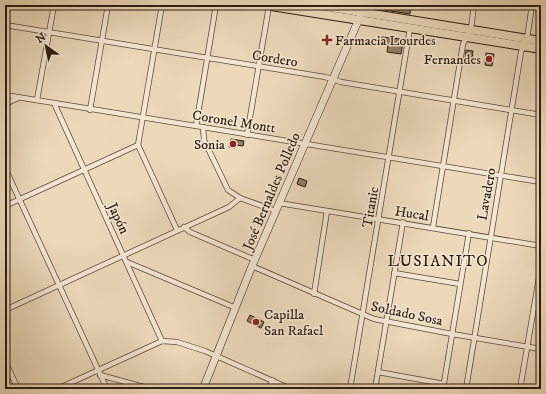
<svg xmlns="http://www.w3.org/2000/svg" width="546" height="394" font-family="'IM FELL DW Pica',serif">
<rect width="100%" height="100%" fill="#ecd9ba"/>
<filter id="stains"><feTurbulence type="fractalNoise" baseFrequency=".005" numOctaves="4"/><feColorMatrix values="0 0 0 0 .2 0 0 0 0 .09 0 0 0 0 .02 0 0 0 .5 -.17"/></filter>
<radialGradient id="worn" r=".72"><stop offset=".6" stop-color="#630" stop-opacity="0"/><stop offset="1" stop-color="#630" stop-opacity=".3"/></radialGradient>
<g fill="#907e68" stroke="#2c1b0f">
<polygon points="373,5 411,5 410,14 372,8"/>
<polygon points="382,37 400,39 403,43 401,54 387,52 388,45 381,44"/>
<polygon points="466,50 473,51 472,60 465,58"/>
<polygon points="486,53 494,54 492,66 485,65"/>
<polygon points="539,59 541,59 541,71 537,70"/>
<polygon points="539,99 541,99 541,111 537,111"/>
<polygon points="231,139 244,141 243,146 236,145 235,148 229,147"/>
<polygon points="299,178 307,181 305,187 297,184"/>
<polygon points="250,315 264,322 261,328 247,321"/>
</g>
<g fill="none" stroke-linecap="round" stroke-linejoin="round">
<defs>
<g id="minor">
<polyline points="162,5 138,145 177,230"/>
<polyline points="5,25 325,77 341,82 541,115"/>
<polyline points="5,95 541,182"/>
<polyline points="37,100 54,5"/>
<polyline points="54,103 162,341"/>
<polyline points="5,104 18,98"/>
<polyline points="90,110 108,5"/>
<polyline points="196,126 216,5"/>
<polyline points="203,127 204,140 228,190 240,198 276,211"/>
<polyline points="247,135 269,6"/>
<polyline points="5,168 107,389"/>
<polyline points="279,203 541,246"/>
<polyline points="5,206 138,145"/>
<polyline points="184,227 190,232 255,260"/>
<polyline points="433,227 463,44 471,29 474,5"/>
<polyline points="127,262 236,308"/>
<polyline points="252,266 374,319 452,334 541,349"/>
<polyline points="394,273 460,284"/>
<polyline points="314,294 327,211"/>
<polyline points="5,310 229,207 240,198"/>
<polyline points="5,361 18,389"/>
<polyline points="378,372 444,384"/>
<polyline points="100,375 151,389"/>
<polyline points="57,389 162,341 177,342 205,351 291,389"/>
<polyline points="269,389 272,380"/>
<polyline points="350,389 410,28"/>
<polyline points="375,389 403,222"/>
<polyline points="443,389 469,233"/>
<polyline points="466,389 521,52 527,39 532,5"/>
<polyline points="520,389 541,266"/>
</g>
<polyline id="secondary" points="203,389 252,266 365,5"/>
<g id="primary">
<polyline points="265,5 541,49"/>
<polyline points="317,5 541,41"/>
</g>
</defs>
<use href="#minor" stroke="#5c4a3a" stroke-width="6"/>
<use href="#secondary" stroke="#2c1b0f" stroke-width="8"/>
<use href="#primary" stroke="#2c1b0f" stroke-width="10"/>
<use href="#minor" stroke="#f3e6d2" stroke-width="4.5"/>
<use href="#secondary" stroke="#f3e6d2" stroke-width="7"/>
<use href="#primary" stroke="#ecd9ba" stroke-width="8"/>
</g>
<g fill="#8f2418" stroke="#f3e6d2" stroke-width="1.5">
<path d="M325 34h4v4h4v4h-4v4h-4v-4h-4v-4h4z"/>
<circle cx="489" cy="59" r="4"/>
<circle cx="233" cy="144" r="4"/>
<circle cx="256" cy="322" r="4"/>
</g>
<g text-anchor="middle" stroke-width="3" stroke-linejoin="round" paint-order="stroke">
<g font-size="14" fill="#2c1b0f" stroke="#f3e6d2" text-anchor="start">
<text x="335" y="45">Farmacia Lourdes</text>
<text x="481" y="64" text-anchor="end">Fernandes</text>
<text x="225" y="149" text-anchor="end">Sonia</text>
<text x="264" y="319">Capilla<tspan x="264" dy="16">San Rafael</tspan></text>
</g>
<g font-size="14" fill="#2c1b0f" stroke="#f3e6d2">
<text transform="translate(275 58) rotate(9)" y="5">Cordero</text>
<text transform="translate(234 121) rotate(9)" y="5">Coronel Montt</text>
<text transform="translate(271 191) rotate(-67)" y="5">José Bernaldes Polledo</text>
<text transform="translate(486 194) rotate(-80)" y="5">Lavadero</text>
<text transform="translate(370 207) rotate(-80)" y="5">Titanic</text>
<text transform="translate(412 213) rotate(9)" y="5">Hucal</text>
<text transform="translate(119 218) rotate(65)" y="5">Japón</text>
<text transform="translate(407 313) rotate(12)" y="5">Soldado Sosa</text>
</g>
<g font-size="16" letter-spacing="1" fill="#2c1b0f" stroke="#f3e6d2">
<text x="438" y="266">LUSIANITO</text>
</g>
</g>
<rect width="546" height="394" fill="none" stroke="#ecd9ba" stroke-width="20"/>
<rect x="6" y="6" width="534" height="382" fill="none" stroke="#2c1b0f" stroke-width="2"/>
<rect x="10" y="10" width="526" height="374" fill="none" stroke="#2c1b0f"/>
<g transform="translate(46 46) rotate(327)" stroke="#f3e6d2" stroke-width="3" paint-order="stroke">
<path d="M0-3L7 15L0 10L-7 15Z" fill="#2c1b0f"/>
<text y="-6" font-size="11" font-weight="bold" text-anchor="middle" fill="#2c1b0f">N</text>
</g>
<rect width="100%" height="100%" filter="url(#stains)"/>
<rect width="100%" height="100%" fill="url(#worn)"/>
</svg>
